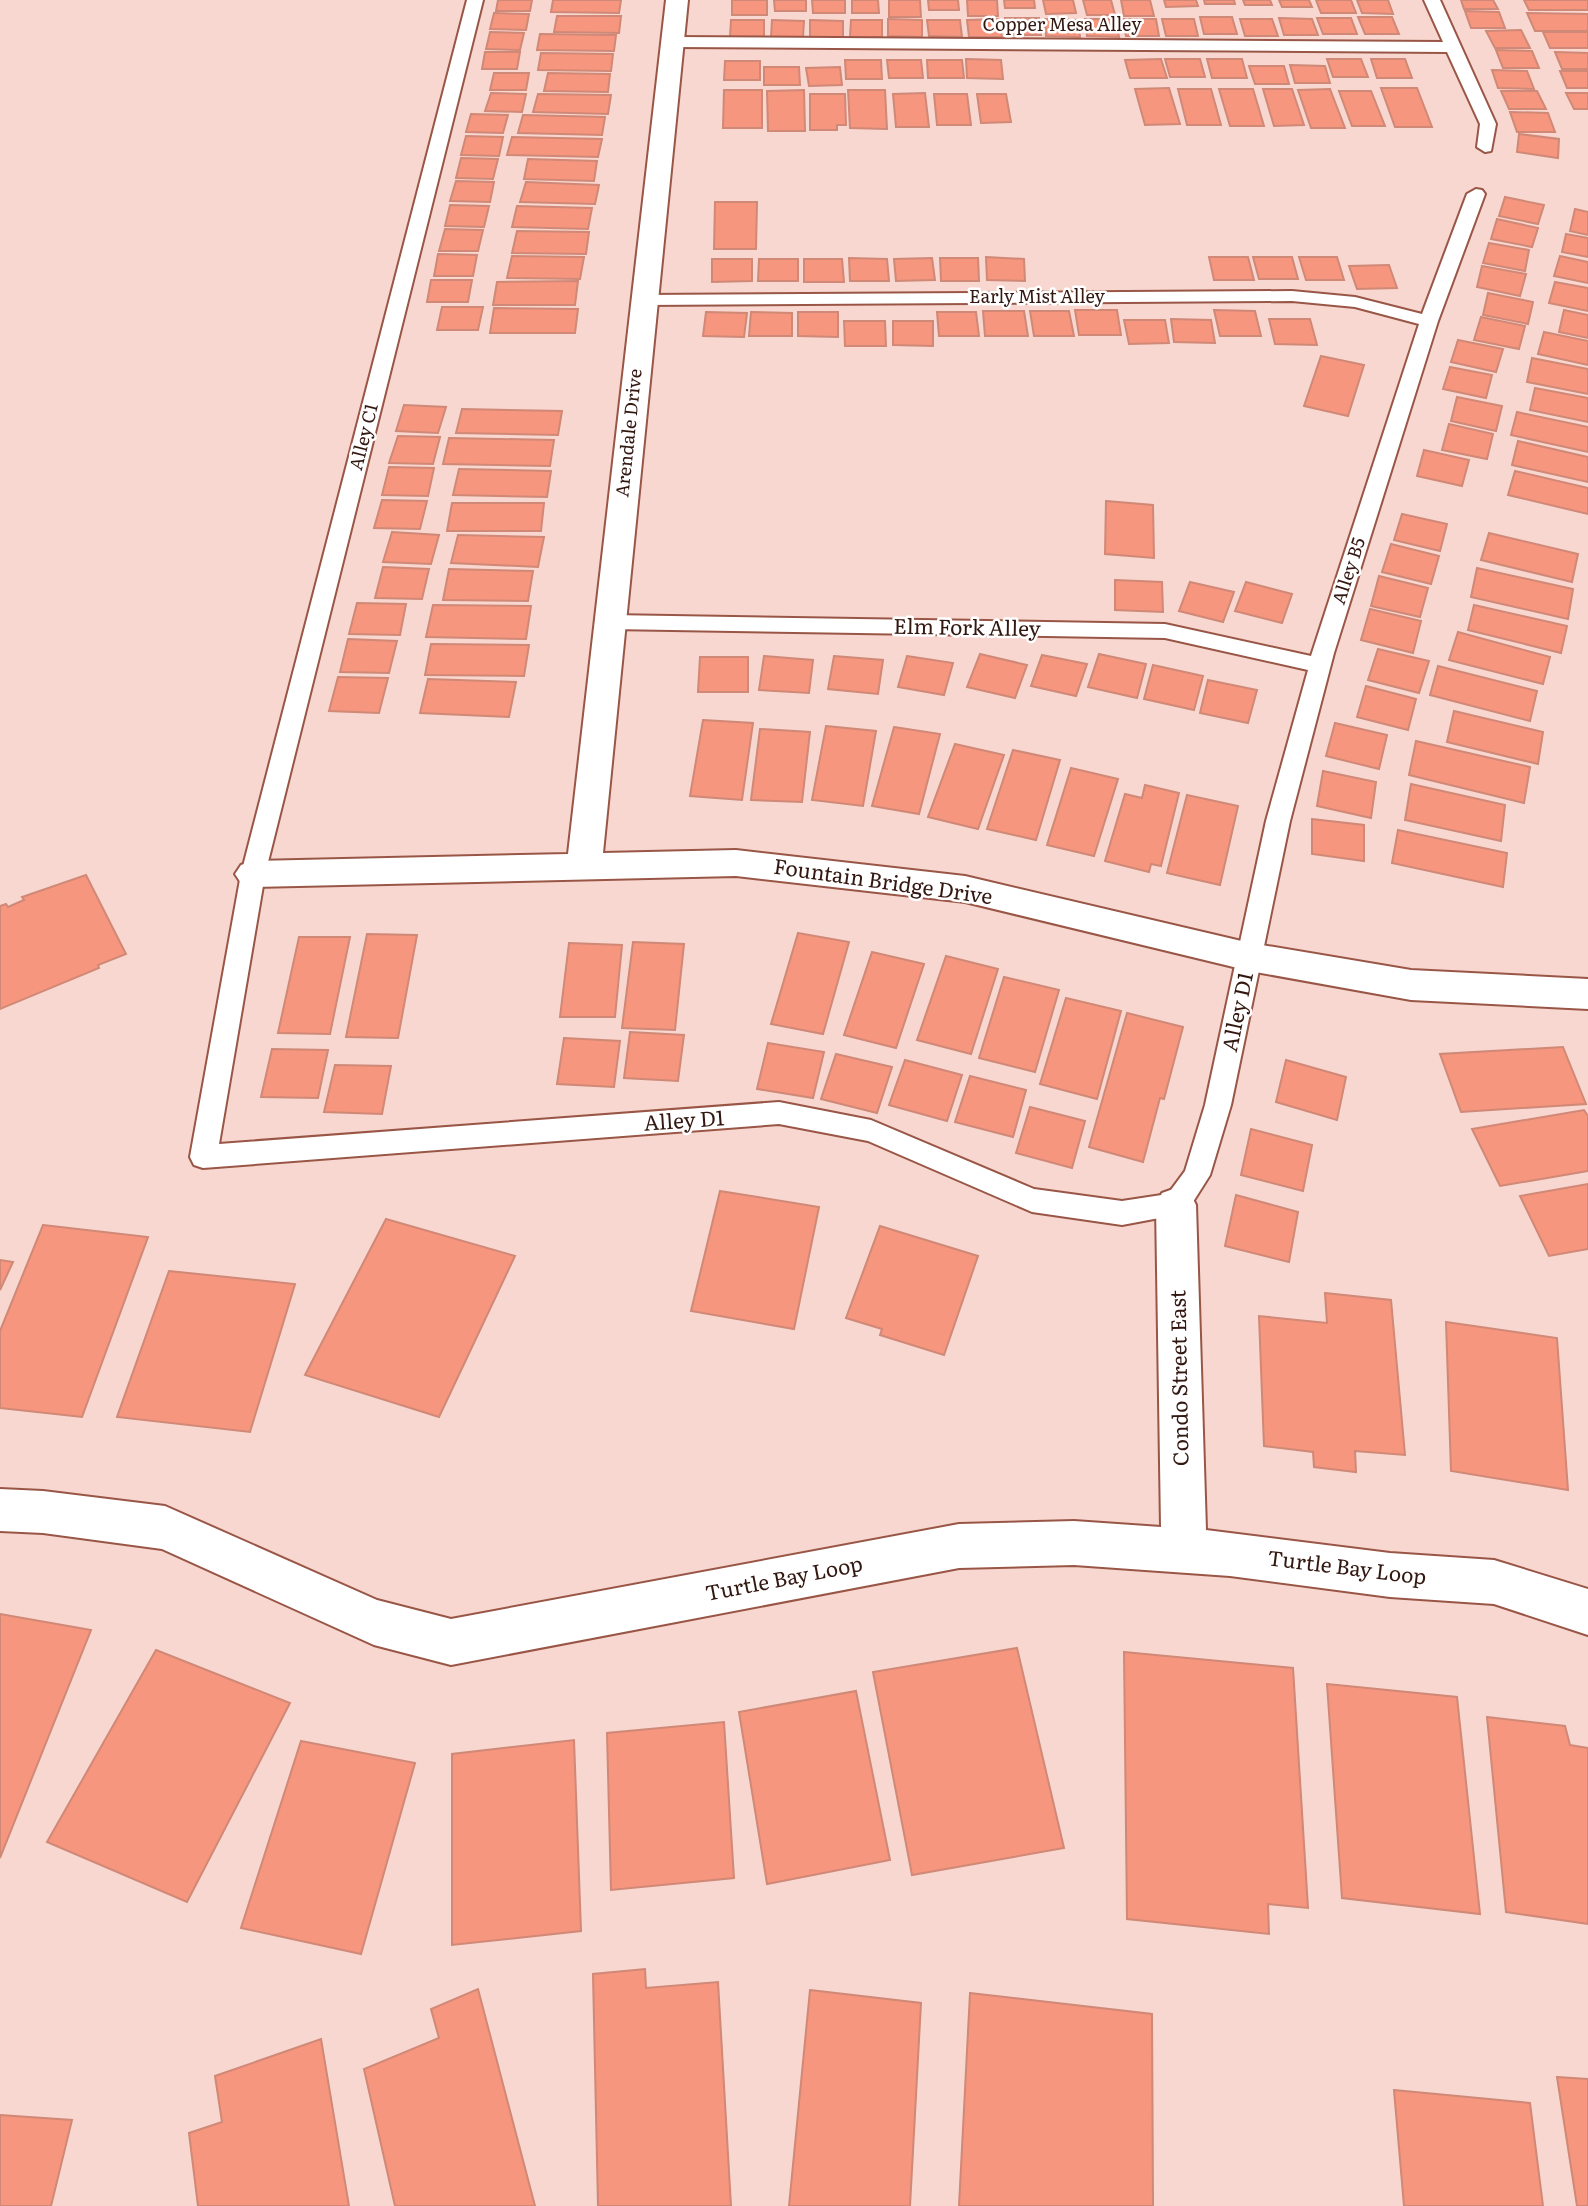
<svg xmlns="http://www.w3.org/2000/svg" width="1588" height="2206" font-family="Literata,serif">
<rect width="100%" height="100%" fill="#f7d7cf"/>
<g fill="#f7967e" stroke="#d08877" stroke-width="2">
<polygon points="498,0 532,0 530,11 496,11"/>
<polygon points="553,0 621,0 619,13 551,12"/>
<rect x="732" y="0" width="35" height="15"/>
<polygon points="774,0 806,0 806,11 775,11"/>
<polygon points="812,0 845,0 845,13 813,13"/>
<polygon points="852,0 878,0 879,13 852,13"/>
<polygon points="889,0 920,0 921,17 889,17"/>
<polygon points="928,0 958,0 959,10 929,10"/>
<polygon points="967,0 997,0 998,16 968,16"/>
<polygon points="1004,0 1034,0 1035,8 1005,8"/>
<polygon points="1043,0 1073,0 1076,13 1046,14"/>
<polygon points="1083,0 1111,0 1115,15 1087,15"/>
<polygon points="1121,0 1150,0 1154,16 1124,16"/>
<polygon points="1164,0 1196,0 1198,6 1166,7"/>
<polygon points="1204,0 1234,0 1235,4 1205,4"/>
<polygon points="1243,0 1270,0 1272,5 1245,5"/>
<polygon points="1279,0 1309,0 1312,7 1282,7"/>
<polygon points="1316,0 1351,0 1356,13 1321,13"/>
<polygon points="1357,0 1388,0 1393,14 1362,13"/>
<polygon points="1461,0 1493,0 1498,9 1464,9"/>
<polygon points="1524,0 1588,0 1588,10 1529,10"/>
<polygon points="1465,11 1499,12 1505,28 1471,28"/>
<polygon points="494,13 529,14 526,30 490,29"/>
<polygon points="1527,13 1588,14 1588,31 1535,31"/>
<polygon points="557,16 621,16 619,33 554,32"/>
<polygon points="1200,17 1232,17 1237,34 1204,34"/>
<polygon points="1358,17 1392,17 1399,34 1365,34"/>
<polygon points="1005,18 1039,18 1041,35 1008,35"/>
<polygon points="1279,18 1312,19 1318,35 1284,35"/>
<polygon points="1317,18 1351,18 1357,34 1323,34"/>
<polygon points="888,19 922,20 922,37 888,36"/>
<polygon points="999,19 1002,37 969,37 967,20"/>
<polygon points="1045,19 1078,20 1080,37 1046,36"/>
<polygon points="1085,19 1116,19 1119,37 1087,36"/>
<polygon points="1123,19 1156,19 1159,36 1126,36"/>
<polygon points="1162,19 1194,19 1198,36 1166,36"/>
<polygon points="1240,19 1272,19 1278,36 1245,36"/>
<polygon points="731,20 764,20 764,37 730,37"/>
<polygon points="772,20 804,21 803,37 771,37"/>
<polygon points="810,20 843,21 843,37 810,37"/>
<polygon points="851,20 882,20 882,37 850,37"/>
<polygon points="927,20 960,20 962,37 929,36"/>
<polygon points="1521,30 1530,48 1495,48 1486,31"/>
<polygon points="490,32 524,33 520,50 486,49"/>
<polygon points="1543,32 1588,32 1588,48 1550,48"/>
<polygon points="540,34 616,35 614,51 537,50"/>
<polygon points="1496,50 1532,51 1539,68 1503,68"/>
<polygon points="485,52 520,52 517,69 482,69"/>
<polygon points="1555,52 1588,53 1588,69 1562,69"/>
<polygon points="541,53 613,54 611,71 538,70"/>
<polygon points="966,59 1001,60 1003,79 967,78"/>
<polygon points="1161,59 1167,78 1130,78 1125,60"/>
<polygon points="1165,59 1200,59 1205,77 1170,77"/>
<polygon points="1207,59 1242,59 1247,78 1212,78"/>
<polygon points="1327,59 1361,59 1368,77 1333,77"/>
<polygon points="1371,59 1405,59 1412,78 1377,78"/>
<polygon points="845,60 881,60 882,79 846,79"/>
<polygon points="887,60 921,60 923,78 889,78"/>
<polygon points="927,60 962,60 964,78 928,78"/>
<polygon points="725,61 760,61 760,80 724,80"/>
<polygon points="1290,65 1325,66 1330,83 1295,83"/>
<polygon points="1249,66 1284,66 1289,84 1255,84"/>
<polygon points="764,67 799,67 800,85 764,85"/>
<polygon points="840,67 842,85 809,86 806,68"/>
<polygon points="1492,70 1527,71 1534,89 1498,88"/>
<polygon points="1560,71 1588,71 1588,88 1567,88"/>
<polygon points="494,73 529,73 526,90 490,90"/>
<polygon points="548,73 610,74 608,92 544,91"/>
<polygon points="1169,88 1180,124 1145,125 1135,89"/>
<polygon points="1381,88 1417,88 1432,127 1395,127"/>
<polygon points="1178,89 1211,89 1221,125 1187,125"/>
<polygon points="1219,89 1253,89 1264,126 1230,126"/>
<polygon points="1263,89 1292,89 1304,125 1274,126"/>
<polygon points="1330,89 1345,128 1311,128 1298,90"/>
<polygon points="724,90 762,90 762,128 723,128"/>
<polygon points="804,90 805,131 768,131 767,91"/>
<polygon points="848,90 885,90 887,129 850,128"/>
<polygon points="1339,91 1371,91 1385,126 1352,126"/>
<polygon points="1501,91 1537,91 1546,109 1509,109"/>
<polygon points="491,93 526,94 522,112 485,111"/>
<polygon points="925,93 929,127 896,127 893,94"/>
<polygon points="1566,93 1588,93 1588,109 1574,109"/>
<polygon points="538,94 611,95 608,114 533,112"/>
<polygon points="810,94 845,94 846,125 837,125 837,130 810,130"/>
<polygon points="934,94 967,94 971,125 937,125"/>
<polygon points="977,94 1006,94 1011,122 981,123"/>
<polygon points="1510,112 1548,113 1555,132 1517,132"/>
<polygon points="471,114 508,115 503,133 466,132"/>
<polygon points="523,115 605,117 602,135 518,133"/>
<polygon points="1519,134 1559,139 1558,158 1517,152"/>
<polygon points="466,136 503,137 499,156 461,155"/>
<polygon points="512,137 602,139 598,157 507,155"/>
<polygon points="461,158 498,159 493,179 456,178"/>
<polygon points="528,159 597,161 594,181 524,179"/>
<polygon points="456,181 494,182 490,202 450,201"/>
<polygon points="526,182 599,185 595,204 520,202"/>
<polygon points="1505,197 1544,205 1538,224 1499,216"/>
<polygon points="715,202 757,202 756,249 714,249"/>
<polygon points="450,205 489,206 484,227 445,226"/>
<polygon points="517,206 592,208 588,229 512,227"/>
<polygon points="1575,209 1588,212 1588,235 1570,231"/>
<polygon points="1497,219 1538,228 1532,247 1491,239"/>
<polygon points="445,229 483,230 478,251 439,251"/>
<polygon points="517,231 589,232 586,254 512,253"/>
<polygon points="1566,234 1588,238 1588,257 1562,252"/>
<polygon points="1489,243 1529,250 1525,271 1483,263"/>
<polygon points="438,254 477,255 473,276 434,276"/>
<polygon points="512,256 584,257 580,279 507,278"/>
<polygon points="1560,256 1588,262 1588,283 1554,276"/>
<polygon points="986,257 1024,259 1025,281 987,280"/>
<polygon points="1209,257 1248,257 1254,280 1214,280"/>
<polygon points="1253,257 1292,257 1298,279 1259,279"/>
<polygon points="1299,257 1337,257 1344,280 1306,280"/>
<polygon points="849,258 887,259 889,281 850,281"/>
<polygon points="932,258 935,280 896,281 894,259"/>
<polygon points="940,258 978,258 979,281 941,281"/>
<polygon points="712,259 752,259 752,281 712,282"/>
<polygon points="759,259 798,259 798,281 758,281"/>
<polygon points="804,259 842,259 844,282 804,282"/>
<polygon points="1389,265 1397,288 1357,289 1349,266"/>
<polygon points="1482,266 1526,274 1520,296 1477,287"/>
<polygon points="431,280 472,280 468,302 427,302"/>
<polygon points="578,281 575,305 493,305 497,282"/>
<polygon points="1555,282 1588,288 1588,311 1549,303"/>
<polygon points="1488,293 1533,302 1528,324 1483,315"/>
<polygon points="442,307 483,307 478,330 437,330"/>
<polygon points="494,308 578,309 575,333 490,333"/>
<polygon points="1075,310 1117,310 1121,335 1079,335"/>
<polygon points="1214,310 1255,311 1261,336 1220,336"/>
<polygon points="1564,310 1588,315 1588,338 1559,332"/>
<polygon points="983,311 1024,311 1028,336 985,336"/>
<polygon points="1030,311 1069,311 1074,336 1034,336"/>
<polygon points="706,312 747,313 744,337 703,336"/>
<polygon points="751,312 792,313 792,336 749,336"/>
<polygon points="798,312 838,312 838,337 798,336"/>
<polygon points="937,312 976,312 979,336 939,336"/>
<polygon points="1481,317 1525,326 1519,349 1474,340"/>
<polygon points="1171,319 1211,320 1215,343 1174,342"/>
<polygon points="1269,319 1310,319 1317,345 1275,344"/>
<polygon points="1124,320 1165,320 1169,343 1129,344"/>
<polygon points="844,321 885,321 886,346 845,346"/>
<polygon points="893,321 933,321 933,346 893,345"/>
<polygon points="1544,332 1588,341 1588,365 1538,354"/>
<polygon points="1458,340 1503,349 1496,372 1451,362"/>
<polygon points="1321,356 1364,365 1348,416 1304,406"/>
<polygon points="1532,358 1588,369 1588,394 1527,382"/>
<polygon points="1450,367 1492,375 1486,398 1443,389"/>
<polygon points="1535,388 1588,398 1588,422 1530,410"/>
<polygon points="1457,397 1502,406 1496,431 1451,421"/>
<polygon points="404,405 446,407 438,433 396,431"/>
<polygon points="462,409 562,411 558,435 456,433"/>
<polygon points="1517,412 1588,427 1588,452 1511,435"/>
<polygon points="1449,424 1493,434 1487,459 1442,450"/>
<polygon points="398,436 440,437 433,464 389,463"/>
<polygon points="449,438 554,440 550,466 443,464"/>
<polygon points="1518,441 1588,457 1588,482 1512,465"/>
<polygon points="1424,450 1469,460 1462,486 1417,476"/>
<polygon points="389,467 434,468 428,496 382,495"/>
<polygon points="459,469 551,471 547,497 453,495"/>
<polygon points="1515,471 1588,488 1588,514 1508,495"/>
<polygon points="382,500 427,501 420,529 374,528"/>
<polygon points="1106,501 1153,505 1154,558 1105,554"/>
<polygon points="452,503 544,503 541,531 447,531"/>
<polygon points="1402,514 1447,524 1440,551 1394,540"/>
<polygon points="392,532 439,535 431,564 383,562"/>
<polygon points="1489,533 1578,554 1572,582 1481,560"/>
<polygon points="458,535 544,537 538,567 451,563"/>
<polygon points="1391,544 1439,556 1431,584 1382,572"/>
<polygon points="383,567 429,569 422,599 375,598"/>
<polygon points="1477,568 1573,589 1568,619 1471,597"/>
<polygon points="449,569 533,571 528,601 443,600"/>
<polygon points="1379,576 1428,588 1420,617 1371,606"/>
<polygon points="1115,580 1162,582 1163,612 1115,610"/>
<polygon points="1190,582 1234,592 1223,622 1179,611"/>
<polygon points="1246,582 1292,594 1282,623 1235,611"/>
<polygon points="357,603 406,604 400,635 349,634"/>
<polygon points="433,605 531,606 526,639 426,637"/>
<polygon points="1474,605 1567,626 1561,653 1468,630"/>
<polygon points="1370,609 1421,621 1413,653 1361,640"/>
<polygon points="1458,632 1550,657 1543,684 1449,660"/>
<polygon points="348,639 397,641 389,673 340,672"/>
<polygon points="431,644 529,645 524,676 425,675"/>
<polygon points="1378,649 1429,661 1419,693 1368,680"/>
<polygon points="980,654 1027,665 1015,698 967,687"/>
<polygon points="1099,654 1146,664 1137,698 1088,687"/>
<polygon points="1042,655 1087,664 1076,696 1031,686"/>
<polygon points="764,656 813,660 809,693 759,690"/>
<polygon points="834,656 883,660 878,694 828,689"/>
<polygon points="907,656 953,663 944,695 898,687"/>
<polygon points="700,657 748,657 748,692 698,692"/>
<polygon points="1153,665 1203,676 1194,710 1144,699"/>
<polygon points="1438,666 1537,691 1530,721 1430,695"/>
<polygon points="338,677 388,678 379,713 329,711"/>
<polygon points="428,679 516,682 509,717 420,713"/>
<polygon points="1208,680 1257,690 1248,723 1200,713"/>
<polygon points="1366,686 1416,699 1408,730 1357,717"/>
<polygon points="1454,711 1543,732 1538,764 1447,742"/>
<polygon points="703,720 753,723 742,800 690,796"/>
<polygon points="1335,723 1387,735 1379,769 1326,756"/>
<polygon points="826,726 876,731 863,806 812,800"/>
<polygon points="894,727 940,734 919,814 872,806"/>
<polygon points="760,729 810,732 802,802 751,800"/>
<polygon points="1416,741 1530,767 1524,803 1409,775"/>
<polygon points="955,744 1004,755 978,829 928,817"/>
<polygon points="1013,750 1060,760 1036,840 987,829"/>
<polygon points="1071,768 1118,779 1094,856 1047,845"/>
<polygon points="1323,771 1376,782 1371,818 1317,806"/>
<polygon points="1411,784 1505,805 1501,841 1405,820"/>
<polygon points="1145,785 1179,793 1161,866 1151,864 1149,872 1105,861 1125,794 1142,798"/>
<polygon points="1187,795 1238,806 1220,885 1167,873"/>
<polygon points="1312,819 1364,825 1364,861 1312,854"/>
<polygon points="1398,830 1507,853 1503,887 1392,863"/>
<polygon points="86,875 126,954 98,965 99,968 0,1009 0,906 6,904 8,907 24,900 22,897"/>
<polygon points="798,933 849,942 823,1034 771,1024"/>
<polygon points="367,934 417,935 398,1038 346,1037"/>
<polygon points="299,937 350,937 330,1034 278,1033"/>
<polygon points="633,942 684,944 675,1030 622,1028"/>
<polygon points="569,943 622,945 615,1017 560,1017"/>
<polygon points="872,952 924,964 896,1048 844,1035"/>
<polygon points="946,956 998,969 971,1054 917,1040"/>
<polygon points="1004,977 1059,990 1035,1072 979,1058"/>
<polygon points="1066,998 1121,1011 1097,1099 1040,1084"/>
<polygon points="1127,1013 1183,1027 1164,1099 1160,1098 1143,1162 1089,1147"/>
<polygon points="630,1032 684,1035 678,1081 624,1078"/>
<polygon points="564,1038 620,1041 614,1087 557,1084"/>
<polygon points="768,1043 824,1052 813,1098 757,1089"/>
<polygon points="1563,1047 1586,1104 1461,1112 1440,1054"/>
<polygon points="272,1049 328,1050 318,1098 261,1097"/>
<polygon points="836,1054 892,1067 877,1113 821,1099"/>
<polygon points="905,1060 962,1075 947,1121 889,1105"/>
<polygon points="1286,1060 1346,1077 1337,1120 1276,1102"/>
<polygon points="335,1065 391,1066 382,1114 324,1112"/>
<polygon points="970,1076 1026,1090 1013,1137 955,1122"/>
<polygon points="1030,1107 1085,1121 1072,1168 1016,1153"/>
<polygon points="1584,1110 1588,1116 1588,1171 1500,1186 1472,1129"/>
<polygon points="1251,1129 1312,1145 1303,1191 1241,1175"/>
<polygon points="1588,1184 1588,1249 1549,1256 1520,1196"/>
<polygon points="720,1191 819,1207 794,1329 691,1311"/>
<polygon points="1236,1195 1298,1212 1289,1262 1225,1246"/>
<polygon points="386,1219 515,1256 439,1417 305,1375"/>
<polygon points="43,1225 148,1237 82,1417 0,1408 0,1331"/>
<polygon points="880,1226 978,1256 944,1355 880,1335 882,1329 846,1318"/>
<polygon points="0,1260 13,1262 0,1290"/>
<polygon points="169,1271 295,1284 250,1432 117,1417"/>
<polygon points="1325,1293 1391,1300 1405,1455 1355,1451 1356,1472 1314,1467 1313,1452 1264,1446 1259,1316 1327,1323"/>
<polygon points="1446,1322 1557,1338 1568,1490 1451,1471"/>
<polygon points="0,1614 91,1630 0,1858"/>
<polygon points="1017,1648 1064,1848 912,1875 873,1672"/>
<polygon points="156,1650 290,1703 187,1902 47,1842"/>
<polygon points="1124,1652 1293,1668 1308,1908 1268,1904 1269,1934 1127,1919"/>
<polygon points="1327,1684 1457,1697 1480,1914 1342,1898"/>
<polygon points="856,1691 890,1860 767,1884 739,1712"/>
<polygon points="1487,1717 1565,1726 1570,1745 1588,1748 1588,1924 1506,1912"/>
<polygon points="724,1722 734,1878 611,1890 607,1733"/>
<polygon points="574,1740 581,1931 452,1945 452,1754"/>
<polygon points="301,1741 415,1763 361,1954 241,1928"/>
<polygon points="645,1969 646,1988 718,1982 731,2206 598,2206 593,1974"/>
<polygon points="478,1989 535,2206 395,2206 364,2069 439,2038 431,2009"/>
<polygon points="810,1990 921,2003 910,2206 789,2206"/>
<polygon points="970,1993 1152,2014 1153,2206 959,2206"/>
<polygon points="321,2039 349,2206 198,2206 189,2133 222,2122 215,2076"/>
<polygon points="1557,2077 1588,2079 1588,2206 1577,2206"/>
<polygon points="1394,2090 1530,2103 1543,2206 1404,2206"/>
<polygon points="0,2115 72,2120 51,2206 0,2206"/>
</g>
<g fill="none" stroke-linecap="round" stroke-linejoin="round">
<defs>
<g id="service">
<polygon points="467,0 483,0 265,874 219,1144 779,1102 871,1120 1034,1189 1122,1201 1168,1194 1185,1171 1205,1105 1266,821 1308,670 1165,638 610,629 602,627 599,622 602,617 610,615 1165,624 1311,656 1419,324 1355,307 1292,301 643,305 634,300 643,295 1292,291 1355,297 1422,314 1467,194 1476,189 1482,190 1485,194 1438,321 1334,653 1290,821 1231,1105 1210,1175 1186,1213 1122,1225 1032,1212 868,1141 779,1124 203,1168 194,1165 190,1157 241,874"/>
<polygon points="1424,0 1440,0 1496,124 1491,151 1485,152 1477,147 1480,124 1447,52 673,47 665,42 673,37 1443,42"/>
</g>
<g id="minor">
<polygon points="666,0 688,0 603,853 736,850 965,876 1250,943 1411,970 1588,979 1588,1009 1411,1000 1250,971 965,902 736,876 253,887 241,883 235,874 241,865 253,861 568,854"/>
<polygon points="1176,1188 1190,1193 1196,1205 1206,1530 1390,1553 1494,1560 1588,1589 1588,1635 1494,1604 1390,1597 1230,1576 1074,1565 959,1568 451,1665 374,1645 162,1549 43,1533 0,1531 0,1489 43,1491 165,1506 377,1600 451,1619 959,1524 1074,1521 1161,1527 1156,1205 1162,1193"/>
</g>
</defs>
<use href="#service" stroke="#995646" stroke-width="4"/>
<use href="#minor" stroke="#995646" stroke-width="4"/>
<use href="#service" fill="#fff" fill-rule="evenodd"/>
<use href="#minor" fill="#fff" fill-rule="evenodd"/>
</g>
<g text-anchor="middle" stroke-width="5" stroke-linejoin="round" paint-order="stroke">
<g font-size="18" fill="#331811" stroke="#fff">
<text x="1062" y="31">Copper Mesa Alley</text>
<text x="1037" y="303">Early Mist Alley</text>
<text transform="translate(629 433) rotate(-84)" y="6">Arendale Drive</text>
<text transform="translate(364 437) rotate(-76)" y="6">Alley C1</text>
<text transform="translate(1349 571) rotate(-72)" y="6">Alley B5</text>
</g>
<g font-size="21" fill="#331811" stroke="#fff">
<text transform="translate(967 628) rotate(1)" y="7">Elm Fork Alley</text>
<text transform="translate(883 882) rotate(8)" y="7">Fountain Bridge Drive</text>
<text transform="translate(1238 1012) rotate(-78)" y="7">Alley D1</text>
<text transform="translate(684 1121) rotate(-4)" y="7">Alley D1</text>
<text transform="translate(1180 1378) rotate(-91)" y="7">Condo Street East</text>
<text transform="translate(1347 1568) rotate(7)" y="7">Turtle Bay Loop</text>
<text transform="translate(784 1579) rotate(-11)" y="7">Turtle Bay Loop</text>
</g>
</g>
</svg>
